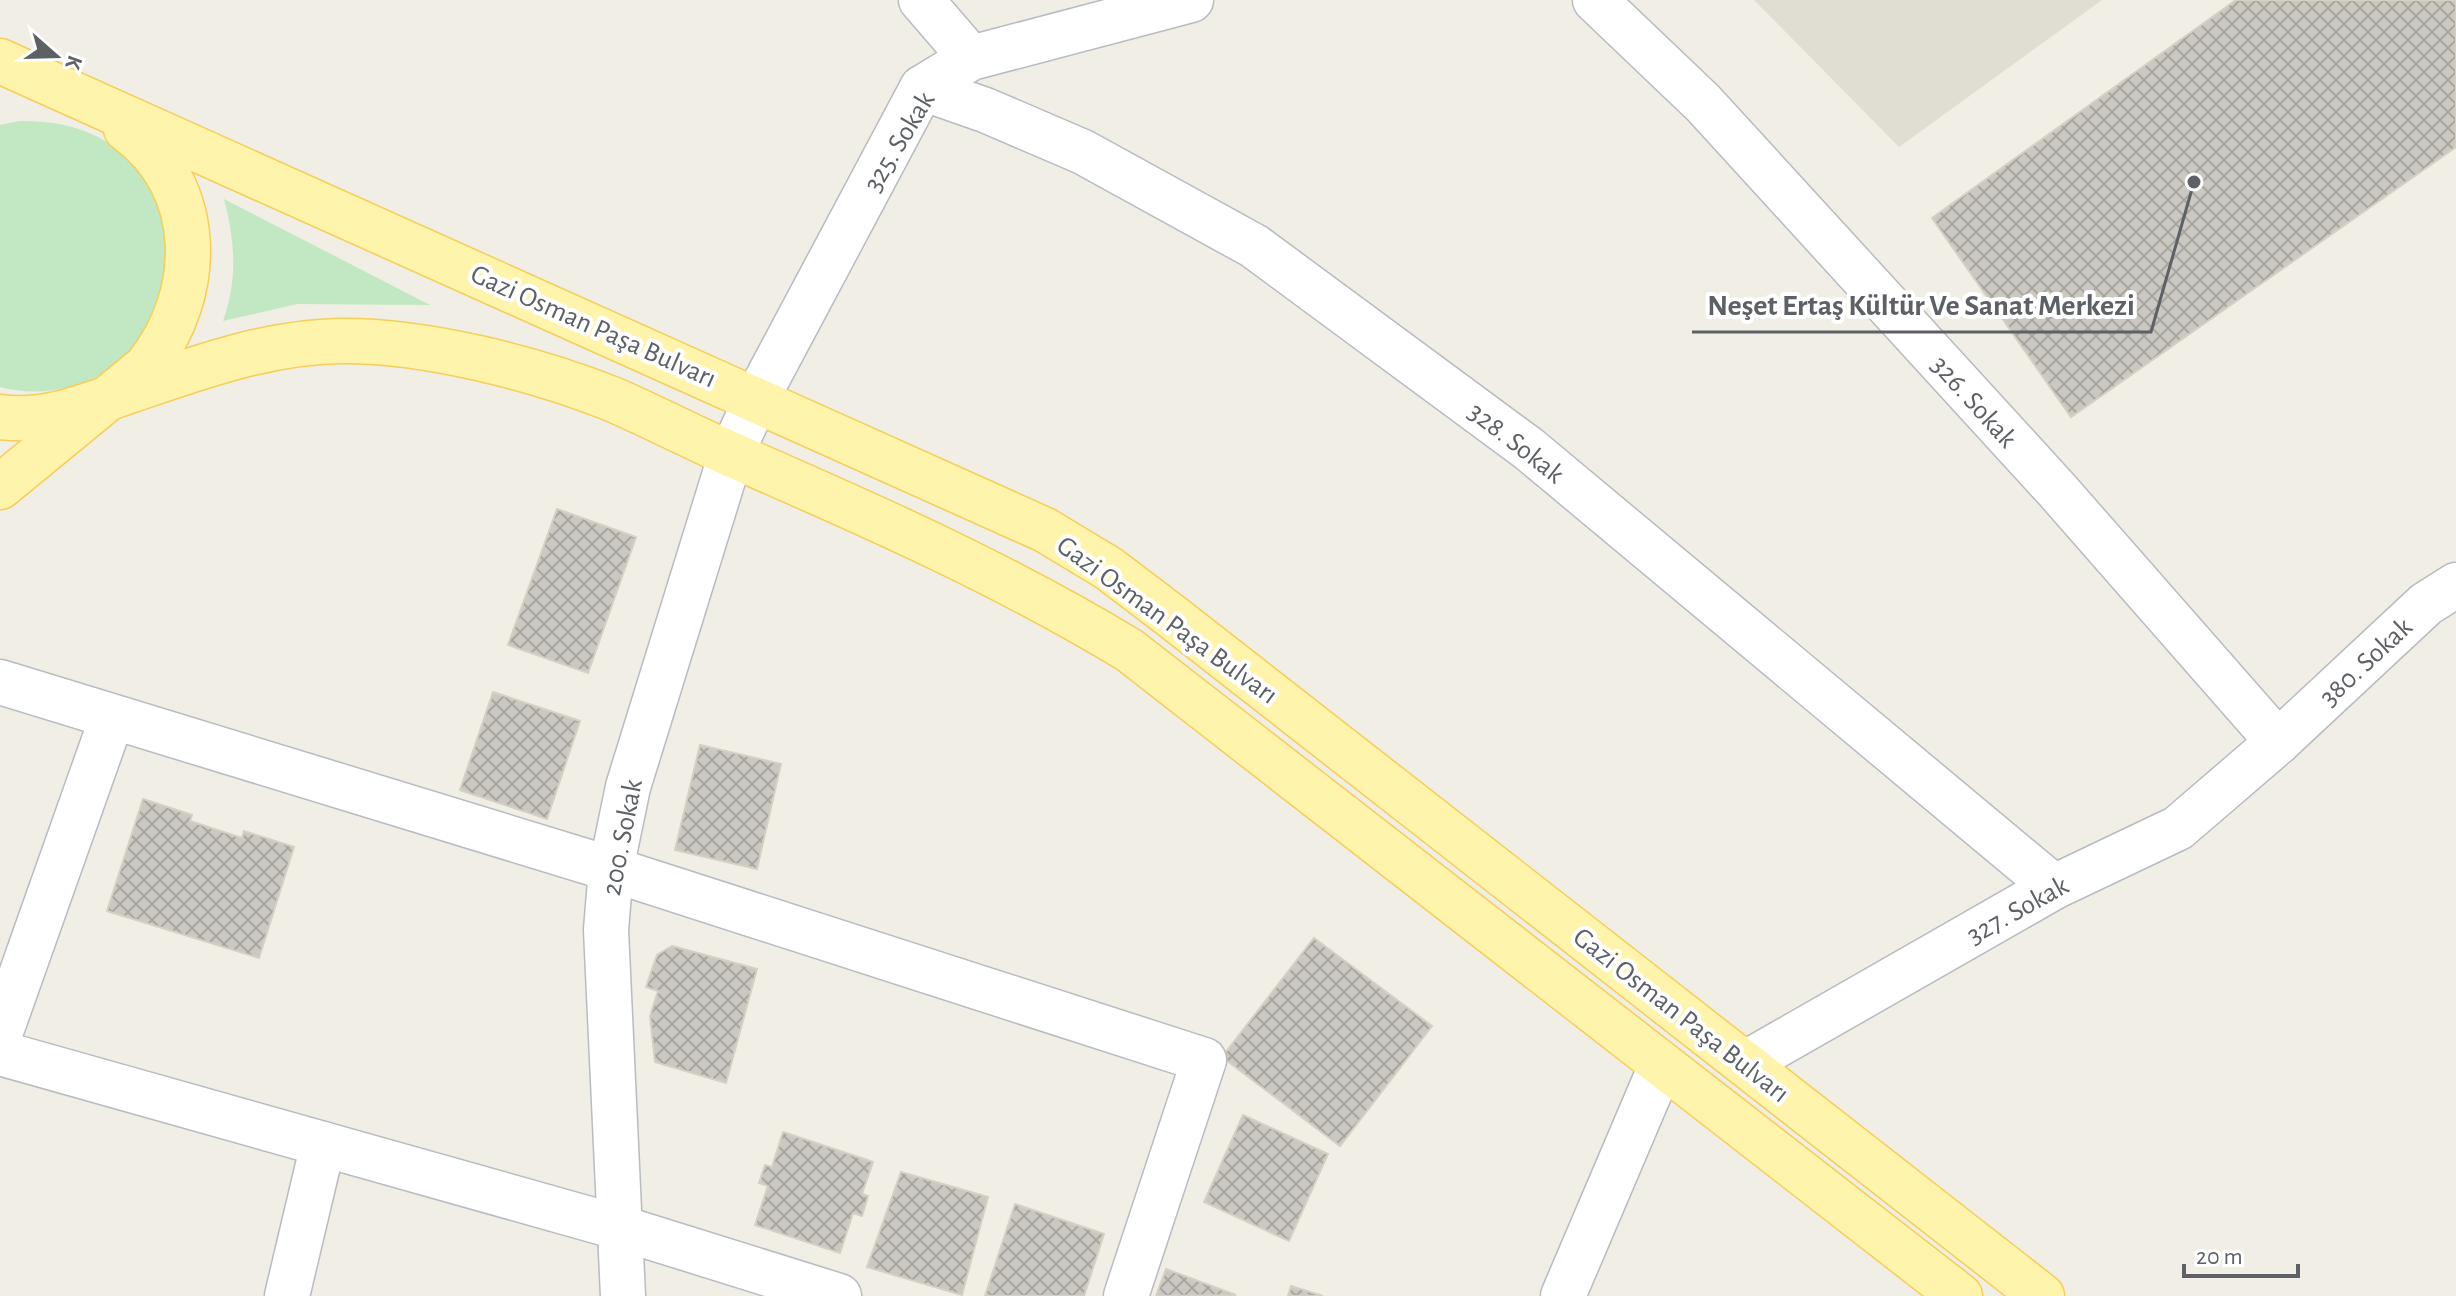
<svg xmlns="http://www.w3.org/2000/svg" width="2456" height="1296" font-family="'Alegreya Sans',sans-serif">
<defs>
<pattern id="building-cross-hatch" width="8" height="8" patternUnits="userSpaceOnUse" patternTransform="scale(2)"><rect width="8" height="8" fill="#cbc8c2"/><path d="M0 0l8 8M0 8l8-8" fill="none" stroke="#a8a6a1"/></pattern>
</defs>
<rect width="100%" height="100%" fill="#f0eee5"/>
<polygon fill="#e0ddd3" points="1754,0 2102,0 1899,147"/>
<g fill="#c1e8c2">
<path d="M19,121C76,120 123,139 151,190C162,208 171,232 171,253C170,263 166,274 164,283C161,294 160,308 155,319C128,375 59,403 0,387V125Z"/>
<path d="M224,199L430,305L297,304L223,321C238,280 235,240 224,199Z"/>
</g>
<g fill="url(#building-cross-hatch)" stroke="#d5d0c3" stroke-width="2">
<polygon points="2236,0 2456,0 2456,147 2071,417 1932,218"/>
<polygon points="557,509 636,537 588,673 508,645"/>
<polygon points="493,692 580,721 547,819 460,790"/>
<polygon points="700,745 781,764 757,869 675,850"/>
<polygon points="143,799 192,815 190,821 242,838 244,831 294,847 259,958 107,911"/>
<polygon points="1314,938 1432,1026 1340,1146 1222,1057"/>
<polygon points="672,946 757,969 726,1083 655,1062 650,1016 658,991 646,987 657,955"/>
<polygon points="1243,1115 1328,1154 1289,1241 1204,1202"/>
<polygon points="783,1132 873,1162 862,1194 868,1196 862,1216 853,1213 840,1253 755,1225 768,1186 759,1183 765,1165 772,1167"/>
<polygon points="901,1172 988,1197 962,1295 867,1267"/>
<polygon points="1015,1204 1104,1234 1084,1296 985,1296"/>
<polygon points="1166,1269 1236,1295 1156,1296"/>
<polygon points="1291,1286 1323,1296 1288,1296"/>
</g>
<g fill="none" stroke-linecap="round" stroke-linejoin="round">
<defs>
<g id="minor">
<polyline points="921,0 971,58"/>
<polyline points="1595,0 1703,103 2057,490 2278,742"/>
<polyline points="922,88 985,110 1083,152 1254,246 1529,449 2054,887"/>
<polyline points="0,682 611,869 1204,1060 1126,1296"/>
<polyline points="0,1034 112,718"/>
<polyline points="0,1053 621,1228 839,1296"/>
<polyline points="1746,1063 2054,887 2178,828 2278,742 2426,604 2456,585"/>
<polyline points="287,1296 323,1144"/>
<polyline points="623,1296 606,930 611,869 628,787 731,454 757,398 922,88 971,58 1191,0"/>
<polyline points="1563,1296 1661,1066"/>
</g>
<g id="major">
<polyline points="0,61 1045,530 1108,568 1170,615 2042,1296"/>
<path d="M0,417C48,423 85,406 129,391C197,368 267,342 340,341C424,340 534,368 612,399C656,418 699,441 744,460C879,519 1003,574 1129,650L1960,1296"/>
<path d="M0,487L146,367C204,295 206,187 126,129"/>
</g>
</defs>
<use href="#minor" stroke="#b8bbc0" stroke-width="47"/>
<use href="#major" stroke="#f6ce58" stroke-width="47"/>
<use href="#minor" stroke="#fff" stroke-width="44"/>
<use href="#major" stroke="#fff4ab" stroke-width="44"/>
</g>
<g text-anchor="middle" stroke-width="8" stroke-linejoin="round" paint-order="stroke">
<g font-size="28" fill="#5d6166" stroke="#fff">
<text transform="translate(898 141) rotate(-59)" y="10">325. Sokak</text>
<text transform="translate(594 325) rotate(24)" y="10">Gazi Osman Paşa Bulvarı</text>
<text transform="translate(1975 401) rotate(48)" y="10">326. Sokak</text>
<text transform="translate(1517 442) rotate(38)" y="10">328. Sokak</text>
<text transform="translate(1168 619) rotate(36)" y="10">Gazi Osman Paşa Bulvarı</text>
<text transform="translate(2365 661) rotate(-43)" y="10">380. Sokak</text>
<text transform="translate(621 837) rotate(-79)" y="10">200. Sokak</text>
<text transform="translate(2017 909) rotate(-29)" y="10">327. Sokak</text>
<text transform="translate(1682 1014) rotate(38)" y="10">Gazi Osman Paşa Bulvarı</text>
</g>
</g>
<path fill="none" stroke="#5d6166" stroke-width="3" d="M2194 182L2151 332H1692"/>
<circle fill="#5d6166" stroke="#fff" stroke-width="3" cx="2194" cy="182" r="8"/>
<g font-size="30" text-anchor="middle" font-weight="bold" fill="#5d6166" stroke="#fff" stroke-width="8" stroke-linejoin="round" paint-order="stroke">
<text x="1921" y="315">Neşet Ertaş Kültür Ve Sanat Merkezi</text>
</g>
<g transform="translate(56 56) rotate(110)" stroke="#ffffff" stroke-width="6" paint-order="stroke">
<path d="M0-6L14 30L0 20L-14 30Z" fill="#5d6166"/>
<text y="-12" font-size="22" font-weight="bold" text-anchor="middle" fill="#5d6166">K</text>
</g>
<path d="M2184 1264v12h114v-12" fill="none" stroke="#5d6166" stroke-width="4"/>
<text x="2196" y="1264" font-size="24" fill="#5d6166" stroke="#ffffff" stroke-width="6" paint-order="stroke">20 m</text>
</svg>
